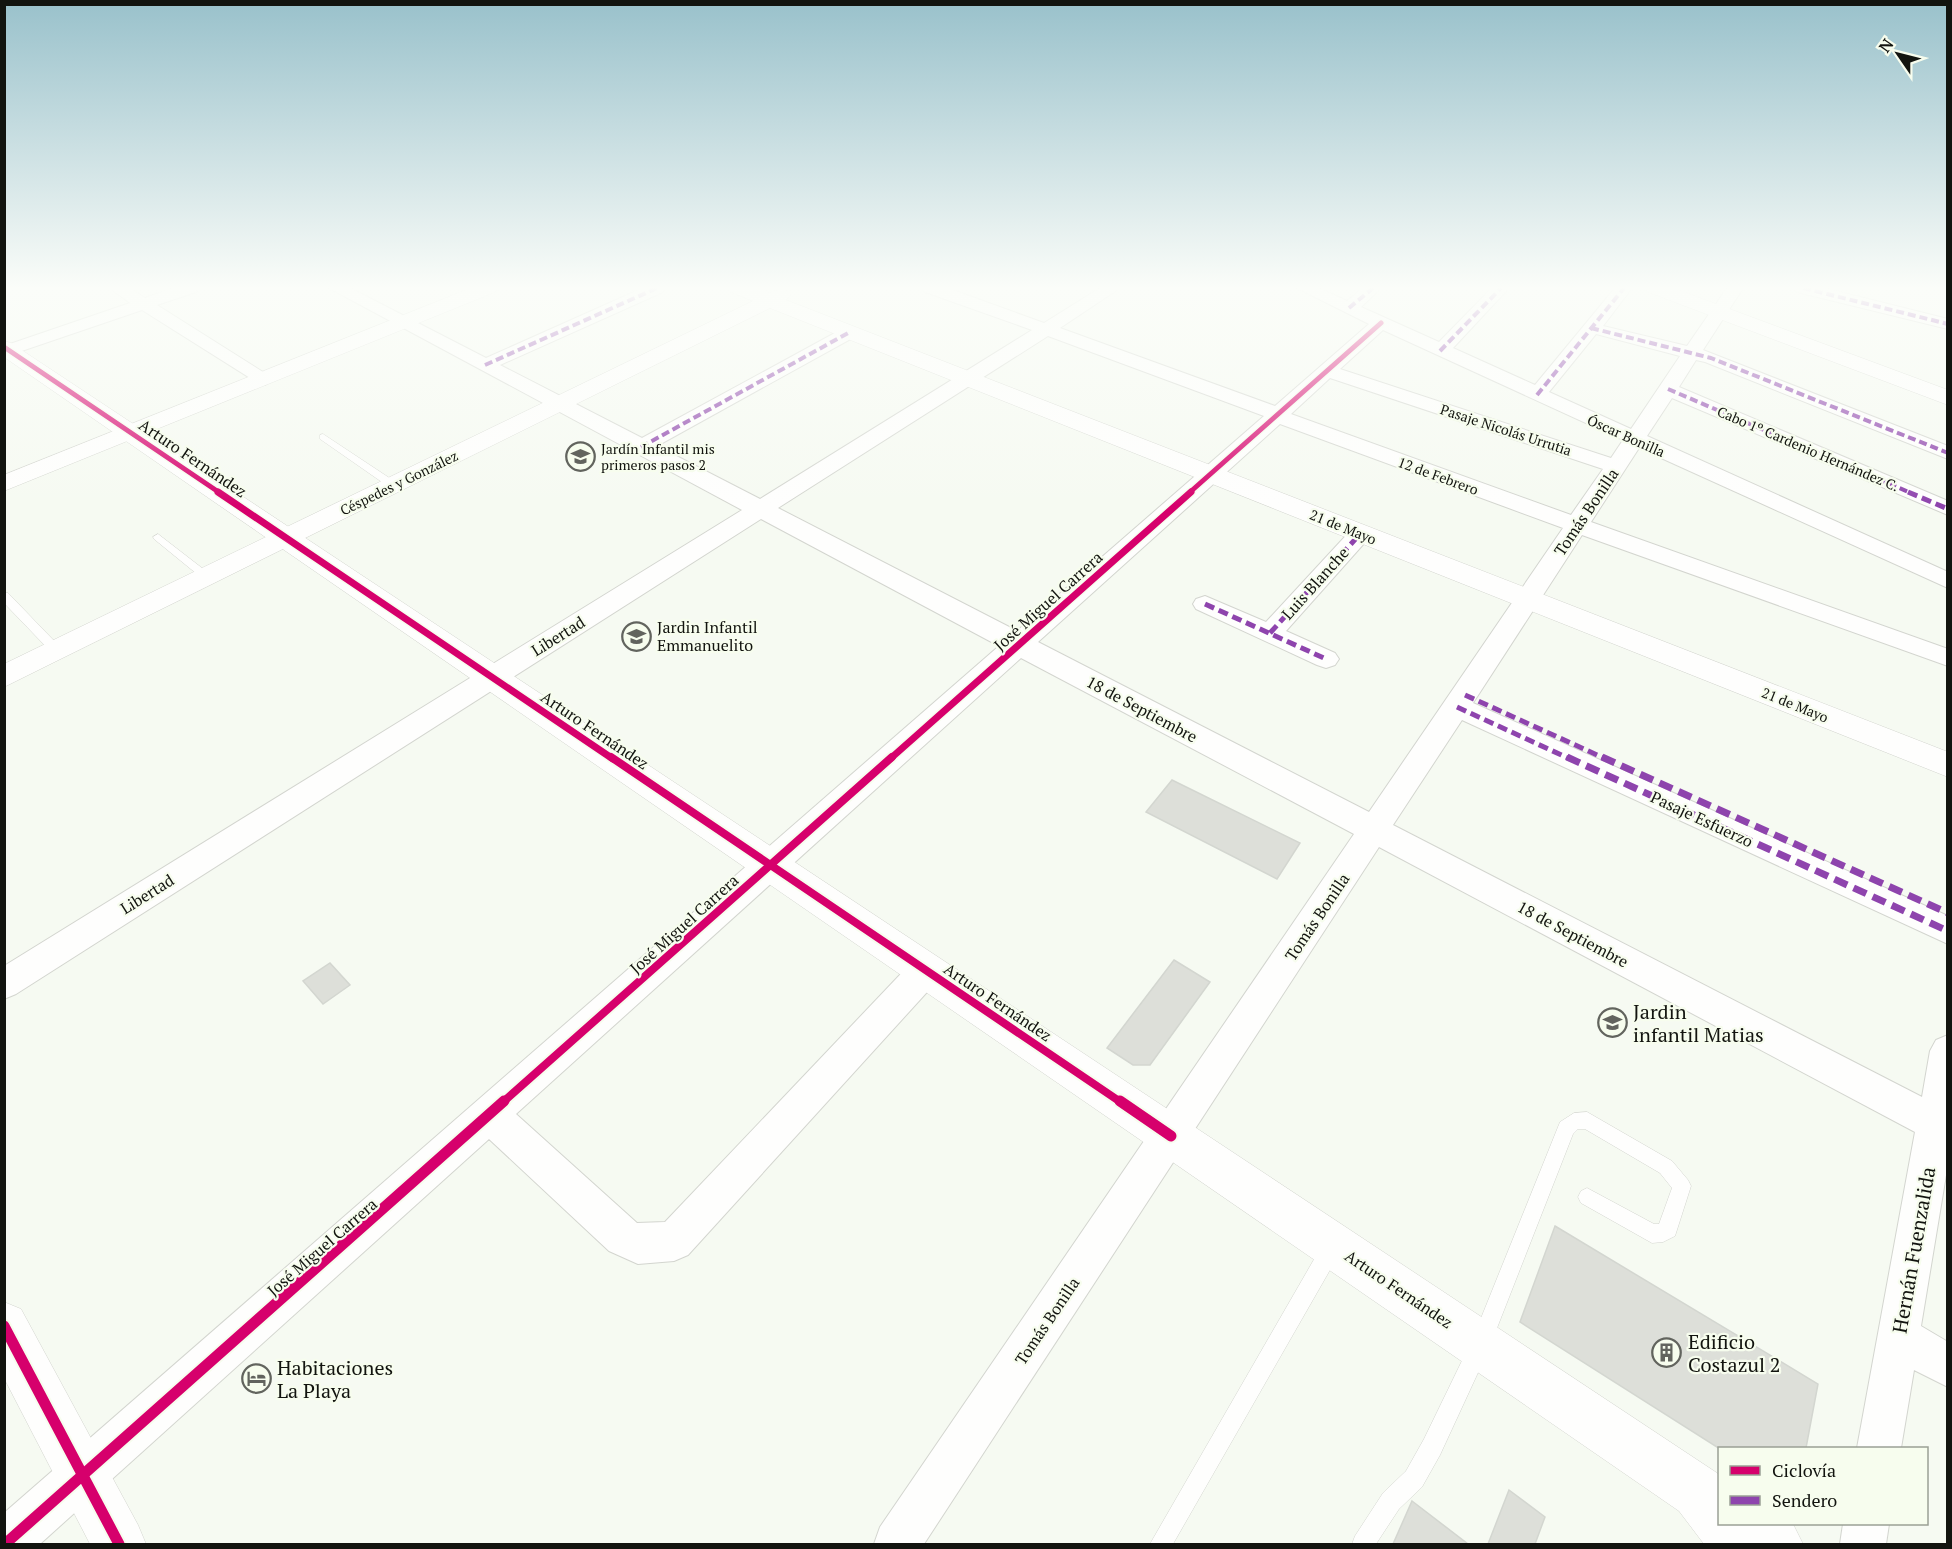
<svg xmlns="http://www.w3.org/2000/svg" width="1952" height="1549" font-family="'PT Serif',serif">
<rect width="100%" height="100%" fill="#f6faf2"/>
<g fill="#dddfd9" stroke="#d3d6d0" stroke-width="1.5">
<polygon points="1172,780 1300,843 1277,879 1146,812"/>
<polygon points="1174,960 1210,982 1150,1065 1133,1065 1107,1048"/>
<polygon points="330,963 350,985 323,1004 303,981"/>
<polygon points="1555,1226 1818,1384 1806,1448 1720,1449 1520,1322"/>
<polygon points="1509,1490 1545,1517 1535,1544 1488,1544"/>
<polygon points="1412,1501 1468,1544 1393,1544"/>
</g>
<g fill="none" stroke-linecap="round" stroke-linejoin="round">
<defs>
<g id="service">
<polygon points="323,434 397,483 397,487 389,487 320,439 320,435"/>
<polygon points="158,534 211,575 211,579 203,579 154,539 153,537"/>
<polygon points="4,593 8,593 61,648 63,651 61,654 53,654 4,603"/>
<polygon points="1587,1112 1672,1161 1688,1180 1691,1186 1675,1236 1663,1242 1652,1243 1581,1203 1578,1197 1581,1191 1587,1188 1654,1224 1659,1224 1672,1188 1660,1173 1585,1129 1578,1129 1573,1134 1488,1351 1440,1455 1422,1487 1399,1509 1376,1544 1352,1544 1355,1536 1383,1493 1406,1471 1424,1439 1473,1338 1560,1122 1574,1113"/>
<polygon points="1331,1240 1338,1242 1340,1249 1338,1256 1173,1544 1150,1544 1324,1242"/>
</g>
<g id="minor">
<polygon points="110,288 130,288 145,298 173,288 198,288 196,292 157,305 274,379 265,385 258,383 142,310 4,357 4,346 130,303"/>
<path d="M329,288H350L486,358L643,288H665L663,292L500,365L642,438L844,328H856L859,332L856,336L657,446L760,499L1032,330L925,292L923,288H947L1044,323L1100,288H1120L1060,328L1275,406L1369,324L1297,288H1319L1347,301L1363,288H1381L1361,307L1439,342L1492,288H1509L1453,348L1535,385L1615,288H1632L1603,326L1687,346L1727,288H1743L1703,350L1948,446V459L1705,362L1696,360L1679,387L1948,501V515L1672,398L1647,436L1948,572V588L1639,448L1591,522L1948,649V666L1582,535L1473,703L1948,916V944L1462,720L1393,825L1922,1097L1930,1051L1936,1040L1948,1035V1163L1921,1326L1948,1342V1387L1914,1370L1901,1448H1857L1915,1132L1379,847L924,1544H874L880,1527L1354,834L1021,658L516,1114L637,1223L665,1222L914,960L926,956L938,960L943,970L938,980L688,1255L674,1261L638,1264L609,1251L489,1139L40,1544H4V1513L999,646L761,519L16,994L4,999V966L742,510ZM1383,330L1623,440L1611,458L1340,369ZM1596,334L1680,356L1631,429L1549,392ZM1048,336L1264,416L1017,631L778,508ZM1330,378L1603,469L1571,515L1291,414ZM1280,424L1563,528L1369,812L1038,642Z"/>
<polygon points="1795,288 1824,288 1948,319 1948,329 1797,292"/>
<polygon points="1360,527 1368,529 1371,534 1368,539 1286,631 1335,653 1339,659 1335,665 1326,668 1317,665 1196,609 1193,604 1196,599 1205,596 1266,622 1352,529"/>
<polygon points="1843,1524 1889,1524 1886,1544 1840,1544"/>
</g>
<g id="tertiary">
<polygon points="471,288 498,288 495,292 4,491 4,475"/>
<polygon points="728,288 756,288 769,293 781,289 788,291 791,295 786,300 1948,752 1948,777 770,308 4,687 4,664 753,301 731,292"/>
<polygon points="1720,1520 1720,1524 1793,1524 1803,1544 1728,1544 1718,1524"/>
</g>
<g id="secondary">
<polygon points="1645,288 1673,288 1948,390 1948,405 1648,292"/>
<polygon points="4,341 11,343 1717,1473 1720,1477 1720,1524 1754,1524 1763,1544 1704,1544 1679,1511 4,357"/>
<polygon points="4,1302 21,1309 138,1525 146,1544 90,1544 4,1378"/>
</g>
</defs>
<use href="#service" stroke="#d3d5cf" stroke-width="1"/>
<use href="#minor" stroke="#d3d5cf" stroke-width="2"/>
<use href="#tertiary" stroke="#d3d5cf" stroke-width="1"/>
<use href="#secondary" stroke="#d3d5cf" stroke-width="1"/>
<use href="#service" fill="#fefefd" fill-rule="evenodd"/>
<use href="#minor" fill="#fefefd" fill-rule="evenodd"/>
<use href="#tertiary" fill="#fefefd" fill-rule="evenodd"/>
<use href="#secondary" fill="#fefefd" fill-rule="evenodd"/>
<g stroke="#8e44ad" stroke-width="4" stroke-dasharray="8 4" stroke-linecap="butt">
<polyline points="1803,288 1948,324"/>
<polyline points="1349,308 1373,288"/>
<polyline points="1591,328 1711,358 1948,453"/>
<polyline points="1440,351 1501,288"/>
<polyline points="485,365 657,288"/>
<polyline points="1668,389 1911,493"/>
<polyline points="1537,395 1624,288"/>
<polyline points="641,447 850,332"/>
</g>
<g stroke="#8e44ad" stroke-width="5" stroke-dasharray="10 5" stroke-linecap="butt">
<polyline points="1908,492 1948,509"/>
<polyline points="1205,604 1326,659"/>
<polyline points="1270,633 1360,534"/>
<polyline points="1465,695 1606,759"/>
<polyline points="1457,707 1570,759"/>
</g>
<g stroke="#8e44ad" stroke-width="7" stroke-dasharray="14 7" stroke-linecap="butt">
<polyline points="1567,757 1948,931"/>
<polyline points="1602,757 1948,913"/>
</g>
<defs>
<g id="cycleway-far3">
<polyline points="4,347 220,493"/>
<polyline points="1189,493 1381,323"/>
</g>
<g id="cycleway-far2">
<polyline points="218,492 613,759"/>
<polyline points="890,759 1191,492"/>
</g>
<g id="cycleway-far1">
<polyline points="611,757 1122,1103"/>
<polyline points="502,1103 892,757"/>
</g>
<g id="cycleway">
<polyline points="1120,1101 1171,1136"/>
<polyline points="4,1326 119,1544"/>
<polyline points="5,1544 504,1101"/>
</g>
</defs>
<use href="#cycleway-far3" stroke="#f7fdee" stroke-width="8"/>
<use href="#cycleway-far2" stroke="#f7fdee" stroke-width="10"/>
<use href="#cycleway-far1" stroke="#f7fdee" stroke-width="12"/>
<use href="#cycleway" stroke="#f7fdee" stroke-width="15"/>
<use href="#cycleway-far3" stroke="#d6006c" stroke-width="5"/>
<use href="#cycleway-far2" stroke="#d6006c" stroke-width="7"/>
<use href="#cycleway-far1" stroke="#d6006c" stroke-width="8"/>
<use href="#cycleway" stroke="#d6006c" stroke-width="11"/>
</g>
<linearGradient id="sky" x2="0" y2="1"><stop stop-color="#99c1cb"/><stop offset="0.57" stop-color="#fbfdf9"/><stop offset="1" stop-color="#fbfdf9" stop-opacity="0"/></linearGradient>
<rect width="1952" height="505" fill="url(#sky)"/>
<defs>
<symbol id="school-ring" viewBox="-11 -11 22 22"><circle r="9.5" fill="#f7fdee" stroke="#62645e" stroke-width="1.5"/><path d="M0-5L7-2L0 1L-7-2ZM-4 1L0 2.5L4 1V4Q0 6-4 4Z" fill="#62645e"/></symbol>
<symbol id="building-ring" viewBox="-11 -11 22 22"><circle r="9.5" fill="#f7fdee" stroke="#62645e" stroke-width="1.5"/><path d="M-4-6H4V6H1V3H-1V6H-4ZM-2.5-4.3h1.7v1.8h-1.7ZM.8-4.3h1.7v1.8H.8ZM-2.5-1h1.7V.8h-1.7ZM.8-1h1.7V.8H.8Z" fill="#62645e"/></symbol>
<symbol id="hotel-ring" viewBox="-11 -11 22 22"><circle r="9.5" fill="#f7fdee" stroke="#62645e" stroke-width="1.5"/><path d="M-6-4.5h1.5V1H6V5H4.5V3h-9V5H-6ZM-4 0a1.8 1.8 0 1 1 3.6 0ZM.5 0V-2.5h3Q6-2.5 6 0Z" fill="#62645e"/></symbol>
</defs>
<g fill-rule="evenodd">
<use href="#school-ring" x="564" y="440" width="33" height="33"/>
<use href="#school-ring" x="620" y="620" width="33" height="33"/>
<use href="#school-ring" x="1596" y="1006" width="33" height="33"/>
<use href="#building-ring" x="1650" y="1336" width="33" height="33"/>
<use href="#hotel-ring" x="240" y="1362" width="33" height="33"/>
</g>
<g text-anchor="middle" stroke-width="4.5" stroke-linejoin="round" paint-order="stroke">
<g font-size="14" fill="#12140f" stroke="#f7fdee">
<text transform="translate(1506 430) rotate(18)" y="5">Pasaje Nicolás Urrutia</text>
<text transform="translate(1626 436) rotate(24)" y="5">Óscar Bonilla</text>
<text transform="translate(1808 449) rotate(23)" y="5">Cabo 1º Cardenio Hernández C.</text>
<text transform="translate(1438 476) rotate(20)" y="5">12 de Febrero</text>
<text transform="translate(399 483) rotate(-26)" y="5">Céspedes y González</text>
<text transform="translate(1343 527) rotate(22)" y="5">21 de Mayo</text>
<text transform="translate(1795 705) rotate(22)" y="5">21 de Mayo</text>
</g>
<g font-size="14" fill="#12140f" stroke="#f7fdee" text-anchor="start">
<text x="601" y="454">Jardín Infantil mis<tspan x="601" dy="16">primeros pasos 2</tspan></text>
</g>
<g font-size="16" fill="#12140f" stroke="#f7fdee">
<text transform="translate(193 458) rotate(34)" y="6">Arturo Fernández</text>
<text transform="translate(1586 512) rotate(-56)" y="6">Tomás Bonilla</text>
<text transform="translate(1315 583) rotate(-48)" y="6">Luis Blanche</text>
<text transform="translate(1048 601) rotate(-42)" y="6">José Miguel Carrera</text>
<text transform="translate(558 636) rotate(-32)" y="6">Libertad</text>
<text transform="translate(1142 709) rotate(28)" y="6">18 de Septiembre</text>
<text transform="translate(595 730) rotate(34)" y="6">Arturo Fernández</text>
<text transform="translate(1702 819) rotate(25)" y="6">Pasaje Esfuerzo</text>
<text transform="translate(147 894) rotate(-32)" y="6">Libertad</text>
<text transform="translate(1317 917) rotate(-56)" y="6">Tomás Bonilla</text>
<text transform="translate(684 924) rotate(-42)" y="6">José Miguel Carrera</text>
<text transform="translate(1573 934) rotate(28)" y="6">18 de Septiembre</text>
<text transform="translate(998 1002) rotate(34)" y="6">Arturo Fernández</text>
<text transform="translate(322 1247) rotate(-41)" y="6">José Miguel Carrera</text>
<text transform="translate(1399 1289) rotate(34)" y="6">Arturo Fernández</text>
<text transform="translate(1047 1321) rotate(-56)" y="6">Tomás Bonilla</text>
</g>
<g font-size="16" fill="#12140f" stroke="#f7fdee" text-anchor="start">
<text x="657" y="633">Jardin Infantil<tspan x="657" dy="18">Emmanuelito</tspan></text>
</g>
<g font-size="20" fill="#12140f" stroke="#f7fdee" text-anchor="start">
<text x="1633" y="1019">Jardin<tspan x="1633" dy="23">infantil Matias</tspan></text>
<text x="1688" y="1349">Edificio<tspan x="1688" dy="23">Costazul 2</tspan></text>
<text x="277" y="1375">Habitaciones<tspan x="277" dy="23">La Playa</tspan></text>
</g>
<g font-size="20" fill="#12140f" stroke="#f7fdee">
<text transform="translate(1914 1250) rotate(-80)" y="7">Hernán Fuenzalida</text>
</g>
</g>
<rect width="1952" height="1549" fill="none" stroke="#12140f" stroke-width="12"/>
<rect x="1718" y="1447" width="210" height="78" fill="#f7fdee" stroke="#9ba095" stroke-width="1.5"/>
<rect x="1730" y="1466" width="30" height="9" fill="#d6006c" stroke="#9ba095" stroke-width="1.5"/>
<text x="1772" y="1477" font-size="18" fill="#12140f">Ciclovía</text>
<rect x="1730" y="1496" width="30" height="9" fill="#8e44ad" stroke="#9ba095" stroke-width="1.5"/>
<text x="1772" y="1507" font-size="18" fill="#12140f">Sendero</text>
<g transform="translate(1898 54) rotate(305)" stroke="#f7fdee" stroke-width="4.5" paint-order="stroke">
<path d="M0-4.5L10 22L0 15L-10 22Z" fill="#12140f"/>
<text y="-9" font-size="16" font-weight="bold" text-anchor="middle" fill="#12140f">N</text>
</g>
</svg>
